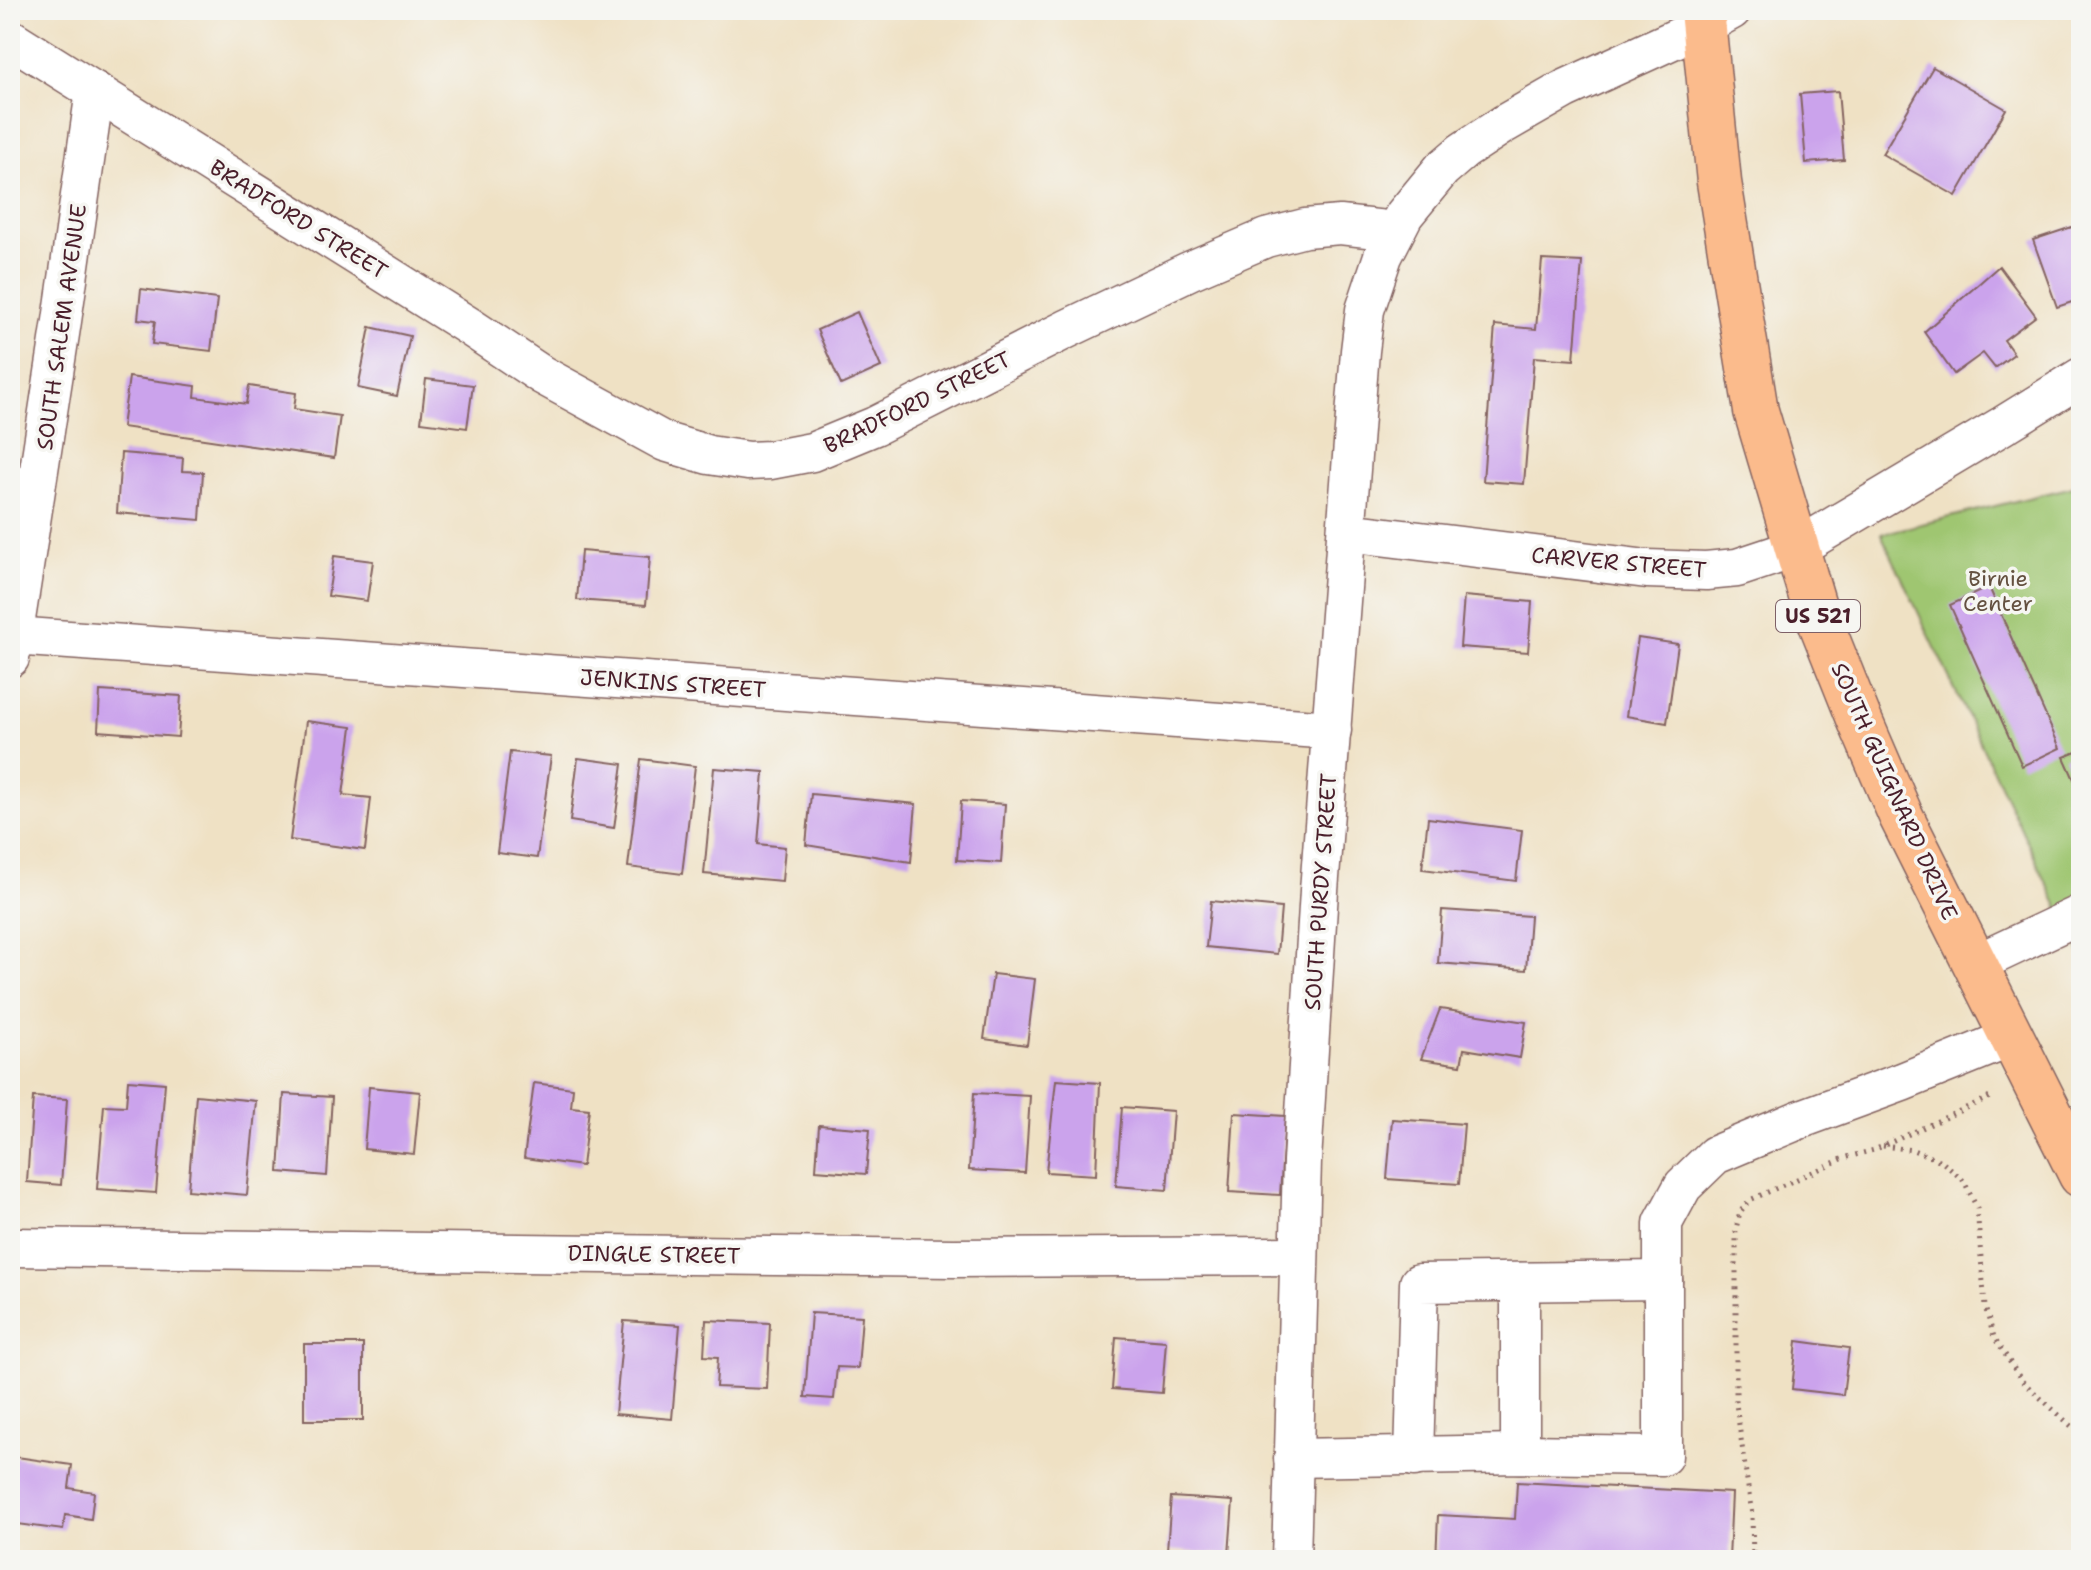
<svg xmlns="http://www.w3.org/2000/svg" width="2091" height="1570" font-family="'Shantell Sans',sans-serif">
<rect width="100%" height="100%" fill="#f6f6f2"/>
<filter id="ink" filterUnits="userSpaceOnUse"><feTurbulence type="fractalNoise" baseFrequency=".0125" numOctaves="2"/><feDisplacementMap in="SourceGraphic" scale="16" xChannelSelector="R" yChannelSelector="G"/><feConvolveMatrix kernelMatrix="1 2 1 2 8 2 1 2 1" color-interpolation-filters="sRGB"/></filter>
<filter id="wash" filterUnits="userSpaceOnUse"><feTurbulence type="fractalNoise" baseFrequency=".006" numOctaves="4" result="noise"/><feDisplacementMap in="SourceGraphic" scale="32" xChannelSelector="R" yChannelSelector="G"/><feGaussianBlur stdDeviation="1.8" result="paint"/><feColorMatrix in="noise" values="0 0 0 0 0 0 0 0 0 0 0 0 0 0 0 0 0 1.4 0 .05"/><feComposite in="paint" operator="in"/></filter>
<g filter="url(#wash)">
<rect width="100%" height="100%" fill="#efe1c4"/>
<polygon fill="#9fc671" stroke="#74724e" stroke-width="2" points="2081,485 2081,955 1881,534"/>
<g id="blocks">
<g fill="#cba3ec">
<polygon points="1933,67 2006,109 1956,196 1882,154"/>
<polygon points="1838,91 1844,160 1806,163 1800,94"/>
<polygon points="2075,226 2081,242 2081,299 2057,307 2033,240"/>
<polygon points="1542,260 1582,262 1574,360 1534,357 1524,484 1483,481 1495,325 1536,329"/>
<polygon points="1999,266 2036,316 2004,340 2014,354 1995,368 1983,353 1954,374 1924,332"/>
<polygon points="141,289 217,299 211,351 152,344 155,321 138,319"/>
<polygon points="857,312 881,367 841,385 817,330"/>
<polygon points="370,327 410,336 397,396 358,388"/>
<polygon points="129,377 196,386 195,397 246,404 249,386 296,393 294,409 340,416 334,458 122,427"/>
<polygon points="426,379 473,385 467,428 421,422"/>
<polygon points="121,453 183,458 182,471 203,472 200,520 117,513"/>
<polygon points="581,551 650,557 646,605 577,600"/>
<polygon points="334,556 373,561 367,601 328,596"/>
<polygon points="1989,587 2060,748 2022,766 1950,605"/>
<polygon points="1464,596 1532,602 1528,652 1460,647"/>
<polygon points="1638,638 1678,644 1667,723 1626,716"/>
<polygon points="100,691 181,696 178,737 98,731"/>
<polygon points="306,721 352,727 343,795 371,798 365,850 290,840"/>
<polygon points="2081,750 2081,795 2064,757"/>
<polygon points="510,752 551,756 537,858 497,853"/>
<polygon points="578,758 623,764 614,828 570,821"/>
<polygon points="641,759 695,766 682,874 628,867"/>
<polygon points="714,768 764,772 758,844 785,847 782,881 704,874"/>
<polygon points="811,794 916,804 911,862 806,845"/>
<polygon points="961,801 1005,804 1001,863 957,860"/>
<polygon points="1428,818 1522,830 1516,881 1422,869"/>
<polygon points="1211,901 1281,908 1277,954 1206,947"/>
<polygon points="1442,910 1530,916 1526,970 1438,963"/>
<polygon points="993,974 1035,979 1027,1045 984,1039"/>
<polygon points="1440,1009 1526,1022 1520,1058 1464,1049 1461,1065 1421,1059"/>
<polygon points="128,1080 165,1083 156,1193 97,1189 104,1105 126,1106"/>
<polygon points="1056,1080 1100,1083 1096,1175 1046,1172"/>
<polygon points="534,1083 573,1088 571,1107 589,1109 582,1166 524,1158"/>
<polygon points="369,1087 420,1092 414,1154 364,1149"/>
<polygon points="974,1093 1030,1096 1025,1173 969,1170"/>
<polygon points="284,1094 332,1097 327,1176 279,1172"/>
<polygon points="196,1095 256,1101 247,1195 188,1190"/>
<polygon points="33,1097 67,1099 61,1185 27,1182"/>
<polygon points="1122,1107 1173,1111 1167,1190 1116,1186"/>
<polygon points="1234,1113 1285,1116 1280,1195 1229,1192"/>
<polygon points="1392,1119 1464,1124 1459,1184 1387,1179"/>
<polygon points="819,1125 870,1129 866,1174 816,1170"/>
<polygon points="811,1313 862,1316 858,1368 837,1367 834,1399 805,1397"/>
<polygon points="706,1320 770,1323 767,1389 716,1387 718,1357 704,1356"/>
<polygon points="624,1321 680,1325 672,1419 615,1414"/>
<polygon points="1116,1337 1166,1341 1162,1393 1112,1389"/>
<polygon points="1797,1341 1849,1348 1843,1395 1792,1389"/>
<rect x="304" y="1344" width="59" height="76"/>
<polygon points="10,1456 72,1465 69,1488 94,1492 91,1519 65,1515 63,1530 10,1523"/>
<polygon points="1517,1482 1732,1493 1729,1560 1436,1560 1438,1515 1515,1519"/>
<polygon points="1171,1497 1233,1501 1229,1555 1167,1550"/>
</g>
</g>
</g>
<g filter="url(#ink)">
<use href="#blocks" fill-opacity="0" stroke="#846361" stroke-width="2"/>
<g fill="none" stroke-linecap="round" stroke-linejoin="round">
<defs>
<g id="minor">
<polyline points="10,38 467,325 542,375 665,442 709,455 748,461 770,460 812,452 875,426 1067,329 1189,271 1266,238 1305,228 1340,225 1395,231"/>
<polyline points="1347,532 1647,569 1706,571 1737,568 1797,548 2002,426 2081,377"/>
<polyline points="13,636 1332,730"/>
<polyline points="10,658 62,321 95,91"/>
<polyline points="1975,964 2081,914"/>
<polyline points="10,1247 954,1258 1298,1256"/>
<polyline points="1520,1282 1520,1454"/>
<polyline points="1414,1457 1419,1283 1663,1280"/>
<polyline points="1293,1458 1520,1454 1663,1456 1663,1223 1683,1186 1715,1155 1801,1119 1902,1082 2013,1037"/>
<polyline points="1291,1560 1302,1161 1319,891 1360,351 1365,310 1383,256 1404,215 1442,169 1463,151 1504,124 1565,89 1703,26 1732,10"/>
</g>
<polyline id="highway" points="1702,10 1719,182 1756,411 1814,606 1860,721 1901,816 2081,1175"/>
</defs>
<use href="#minor" stroke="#846361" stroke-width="41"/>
<use href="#highway" stroke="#846361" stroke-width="47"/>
<g stroke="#846361" stroke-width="5" stroke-dasharray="2 6" stroke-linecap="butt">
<polyline points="1883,1146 1913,1150 1941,1161 1964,1181 1977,1208 1985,1307 1994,1337 2022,1381 2081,1435"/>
<polyline points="1753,1560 1752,1515 1736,1404 1736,1229 1740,1212 1750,1200 1844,1158 1874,1150 1990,1097"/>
</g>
<use href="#minor" stroke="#fff" stroke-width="38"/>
<use href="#highway" stroke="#fbbb8c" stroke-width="44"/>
</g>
</g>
<g text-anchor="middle" stroke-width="7" stroke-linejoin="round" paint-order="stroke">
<rect fill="#f6f6f2" stroke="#7e6067" stroke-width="2" x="1776" y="600" width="84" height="32" rx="6"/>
<g font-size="20" font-weight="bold" fill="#4a1f2b">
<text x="1818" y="623">US 521</text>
</g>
<g font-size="22" fill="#4a1f2b" stroke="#f6f6f2">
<text transform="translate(299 219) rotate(32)" y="8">BRADFORD STREET</text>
<text transform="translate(61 327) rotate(-82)" y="8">SOUTH SALEM AVENUE</text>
<text transform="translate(917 402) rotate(-26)" y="8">BRADFORD STREET</text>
<text transform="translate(1619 562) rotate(5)" y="8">CARVER STREET</text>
<text transform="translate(673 683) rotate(4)" y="8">JENKINS STREET</text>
<text transform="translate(1895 791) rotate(66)" y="8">SOUTH GUIGNARD DRIVE</text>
<text transform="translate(1320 892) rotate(-86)" y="8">SOUTH PURDY STREET</text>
<text transform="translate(654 1254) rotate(1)" y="8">DINGLE STREET</text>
</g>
<g font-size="22" fill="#645140" stroke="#f6f6f2">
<text x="1998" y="586">Birnie<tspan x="1998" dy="25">Center</tspan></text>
</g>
</g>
<rect width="2091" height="1570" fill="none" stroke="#f6f6f2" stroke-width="40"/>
</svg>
